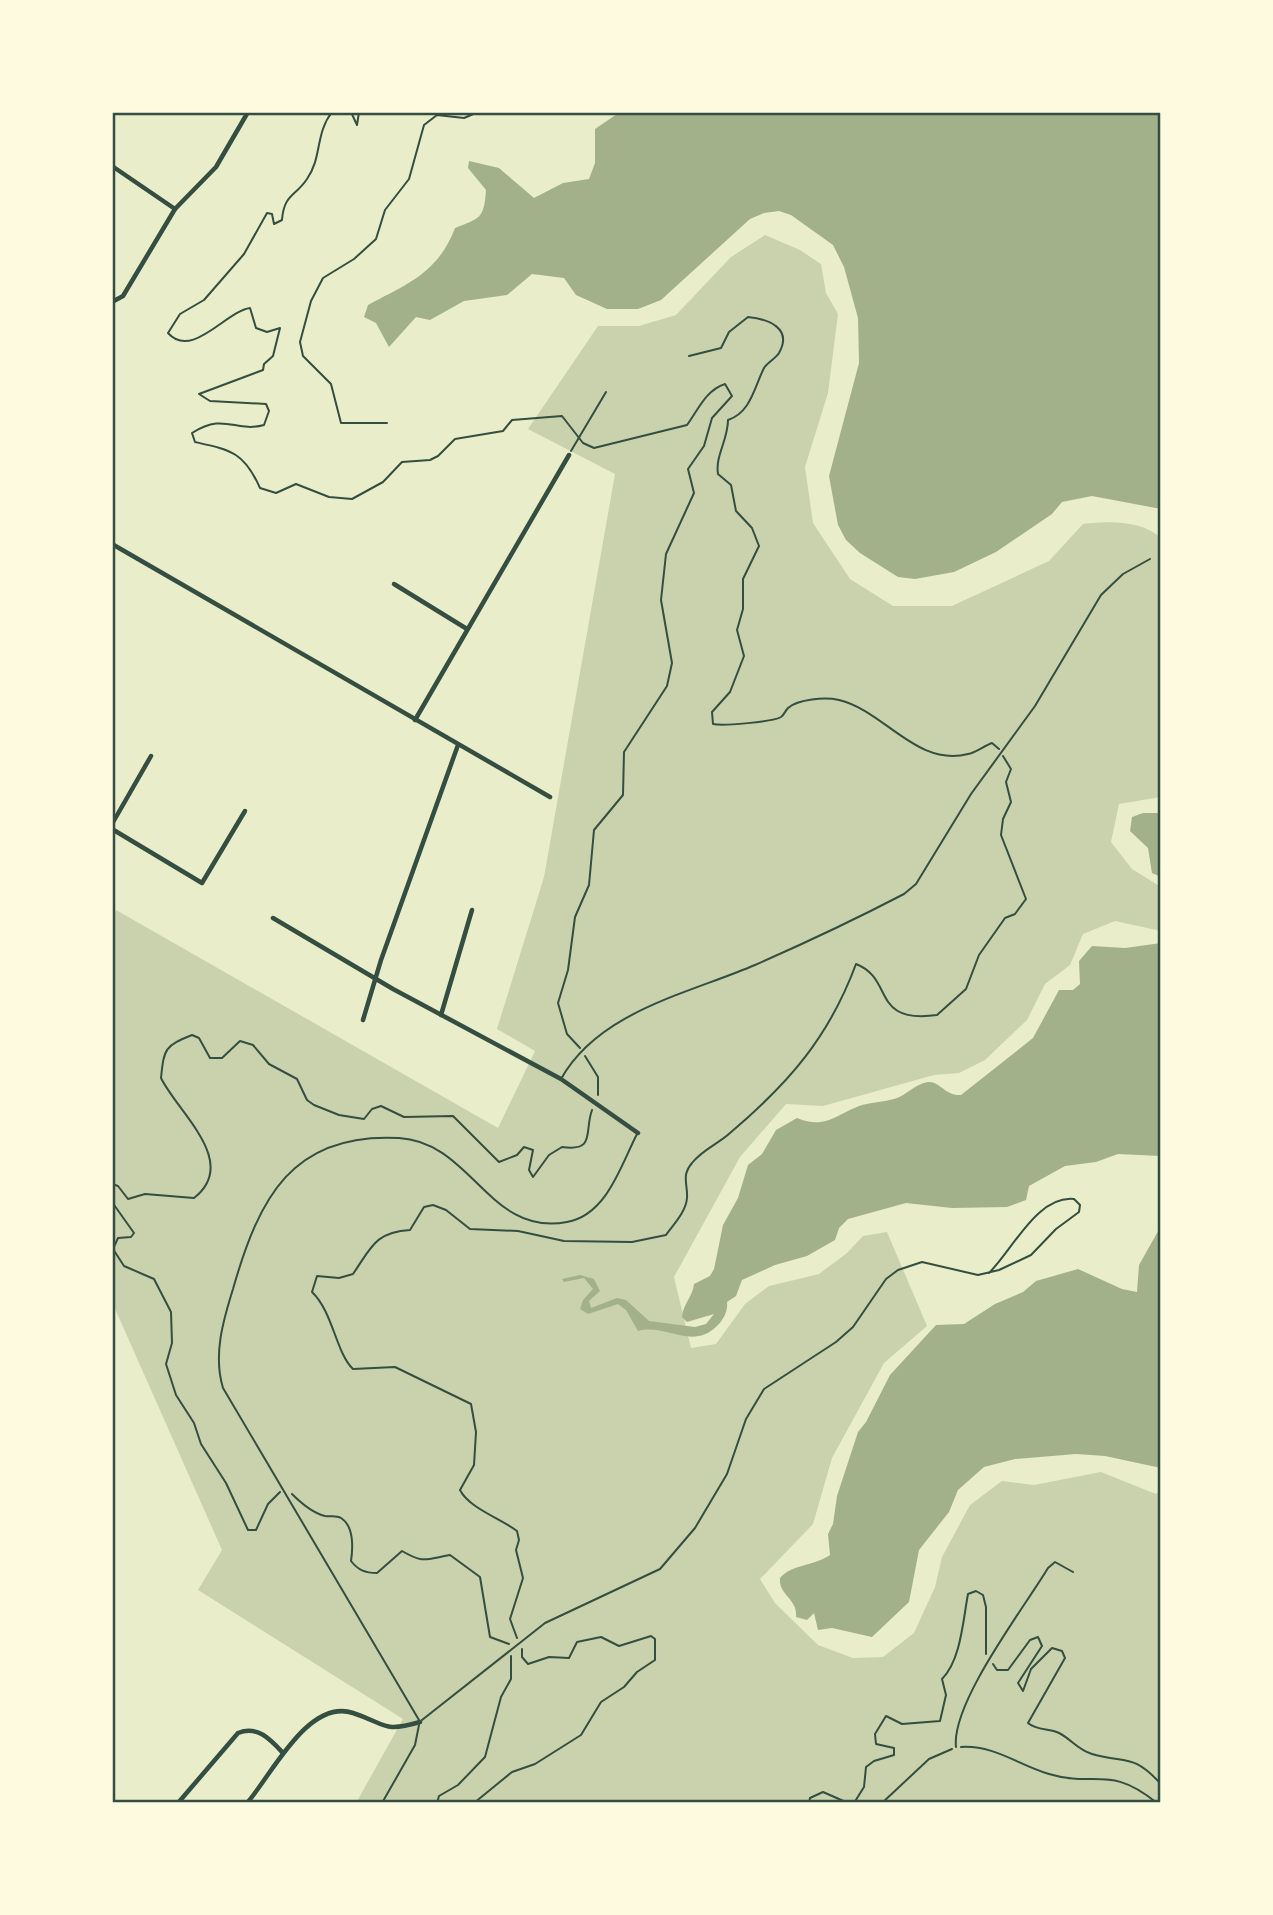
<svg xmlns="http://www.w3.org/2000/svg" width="1273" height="1915" font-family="'Space Grotesk',sans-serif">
<rect width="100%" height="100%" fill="#e9edc9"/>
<path fill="#cad2ad" d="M765,235L800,250L821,264L826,293L838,314L828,393L805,467L813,523L850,579L893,606H952L1049,561L1083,524C1108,521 1141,520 1161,538V797L1119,804L1111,842L1132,869L1161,887V931L1115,921L1083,934L1070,965L1045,984L1027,1020L985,1060L959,1073L934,1075L823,1106L786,1104L740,1157L674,1277L691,1348L716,1344L745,1304L769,1286L819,1274L847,1253L863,1236L887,1232L927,1326L884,1363L832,1458L813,1524L760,1579L775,1603L818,1645L853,1658L883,1657L914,1633L935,1587L942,1557L970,1505L1002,1481L1034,1485L1101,1472L1156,1494L1161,1489V1803H356L403,1719L198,1590L222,1550L112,1302V918L116,910L498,1128L535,1051L497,1029L544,877L615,474L528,429L598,326H639L676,315L731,257Z"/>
<g fill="#a3b18a">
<path d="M620,112H1161V509L1092,496L1062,502L1052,514L996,552L954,572L915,579L898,577L860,553L846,540L838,525L829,476L859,363L858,318L844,267L833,245L791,215L779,211L764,213L750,219L661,300L638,309H607L576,295L564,278L532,274L507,295L464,301L430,320L416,317L389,347L376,323L364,317L368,305C407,284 438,273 455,228C480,218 484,219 486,190L468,168L469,161L499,168L534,198L563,183L589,179L595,163V129Z"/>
<polygon points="1143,813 1161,813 1161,877 1152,873 1148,848 1130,831 1132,817"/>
<path d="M1161,943V1156L1118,1154L1096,1162L1065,1166L1029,1186L1026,1200L1007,1207L952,1208L906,1203L848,1219L839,1228L835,1240L807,1256L775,1265L742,1280L736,1296L727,1302C728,1311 724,1319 717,1326C692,1351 665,1323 638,1331L626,1310L618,1304L588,1314L580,1309L583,1300L593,1289L584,1278L564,1282L562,1279L580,1275L594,1279L600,1291L589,1301L591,1308L617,1298L626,1300L649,1321L695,1327L706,1324L714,1314L687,1322L682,1317C683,1304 693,1296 694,1284L710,1276L714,1269L723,1225L738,1198L748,1165L762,1154L776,1130L797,1118C826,1130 836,1114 862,1105C873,1102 884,1102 894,1099C906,1096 916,1083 928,1082C940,1081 945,1096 961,1095L1033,1038L1059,990H1073L1080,984L1079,961L1092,946L1125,948Z"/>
<path d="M1161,1226V1468L1105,1456L1076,1454L1015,1459L984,1467L958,1490L949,1512L919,1550L909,1602L872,1637L832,1628L818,1630L814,1613L807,1620L796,1617C798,1599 778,1595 780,1578C792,1564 814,1566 830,1555L828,1534L833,1524L837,1496L858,1432L866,1422L890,1375L936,1325L964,1324L995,1304L1023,1292L1036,1281L1078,1269L1122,1289L1137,1292L1139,1265Z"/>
</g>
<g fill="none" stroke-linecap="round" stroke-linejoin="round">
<g stroke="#344e41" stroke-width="2">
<path d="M332,112C315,134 322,158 307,179C295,197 284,194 282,220L274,224L272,214L267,213L244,254L204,300L180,314L168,333C192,360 226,311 250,308L256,328L267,332L280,328L273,356L264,364L263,370L199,394L210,401L266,404L269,411L264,425C235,433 225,412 192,433L195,442C231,450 244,452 260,488L276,493L296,484L329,497L352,499L383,482L402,462L430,460L438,456L455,439L503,431L512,420L562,416L583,443L594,448L687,425C698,410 706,390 725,384L732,396L712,418L704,446L688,469L694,493L666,554L661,600L672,663L667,686L624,752L623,795L594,830L589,885L575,917L568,970L558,1003L567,1034L580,1048"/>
<polyline points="351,112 357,125 359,112"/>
<path d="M689,356L721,348L729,332L748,317C768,319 793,328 779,353C775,359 768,362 764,368C754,388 751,412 728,420C728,440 715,456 718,474L731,485L736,511L752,528L759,546L743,579V609L737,630L744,656L730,692L712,712L713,724C723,726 773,722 781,717C784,715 785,711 788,708C798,699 825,697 839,700C885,711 916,767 968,754C975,753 984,746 992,743L999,749"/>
<polyline points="387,423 341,423 331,384 303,356 300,342 311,301 323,278 354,259 376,239 385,210 409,179 424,125 437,115 464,118 478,112"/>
<polyline points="571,451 606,392"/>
<polyline points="585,1056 598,1077 598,1095"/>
<path d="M112,1184L118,1186L128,1199L145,1194L194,1198C240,1162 178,1113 161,1078C164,1048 165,1046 192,1035L199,1038L210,1058H222L240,1041L253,1045L269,1064L297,1079L307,1100L314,1105L339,1115L364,1119L372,1109L381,1106L404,1117L453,1116L499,1162L517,1155L524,1147L533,1150L529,1170L533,1177L549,1155L562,1147C596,1152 584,1132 592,1110"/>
<polyline points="112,1202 134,1233 131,1237 118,1238 113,1249 124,1266 154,1279 171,1312 172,1343 166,1364 176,1395 194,1423 201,1444 226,1483 248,1530 256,1530 268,1504 280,1492"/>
<path d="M292,1494C301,1503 312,1513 325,1516C331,1517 336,1515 341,1518C354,1526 353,1548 351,1561C358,1570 365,1573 377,1573L402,1551C424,1564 426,1559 450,1555L480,1577L490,1637L509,1644"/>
<path d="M517,1638L510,1619L523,1578L516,1550L519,1540L517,1531C500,1518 469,1508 460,1490L474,1465L476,1432L471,1404L395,1367L353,1369C336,1353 333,1312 312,1292L317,1276L339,1278L353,1274C371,1248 375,1232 410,1230L424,1207L433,1205L446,1210L470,1229L518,1231L564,1241L632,1242L666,1235C673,1225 686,1212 687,1198C688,1184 681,1176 692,1163C702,1150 718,1144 730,1133C789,1083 829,1037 856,964C895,979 870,1024 937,1015L966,989L979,955L1005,918L1015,914L1026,899L1001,835L1003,819L1011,802L1006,782L1011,769L1003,756"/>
<path d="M993,1664L997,1670H1008L1030,1640L1038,1637L1042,1646L1018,1683L1023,1691L1031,1669L1052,1648L1062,1651L1065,1658L1028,1723C1037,1731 1049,1728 1059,1733C1071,1739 1078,1750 1092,1754C1127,1764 1132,1753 1161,1784"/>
<path d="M961,1747C995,1745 1018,1765 1049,1774C1096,1788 1109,1764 1157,1803"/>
<polyline points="437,1803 439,1796 458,1785 485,1757 501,1697 511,1679 511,1656"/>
<polyline points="474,1803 512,1772 535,1764 581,1735 601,1702 624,1687 637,1672 655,1660 655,1639 651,1636 619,1646 601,1637 577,1642 569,1658 549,1657 528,1664 522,1657 522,1649"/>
<polyline points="809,1803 810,1798 823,1792 848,1803"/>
<path d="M854,1803L864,1787L866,1767L874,1761L894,1755V1748L876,1744L875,1734L886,1716L902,1724L940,1721L946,1695L942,1679C961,1660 963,1620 968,1594L976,1591L983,1595L986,1607V1654"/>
<polyline points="882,1803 929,1759 952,1749"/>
</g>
<g stroke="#344e41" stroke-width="2">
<path d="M561,1079C599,1011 690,993 755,965C805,943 856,919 904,894L916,884L971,794L1035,706L1101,595L1123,574L1150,559"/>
<path d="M419,1720L223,1388C213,1355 223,1321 233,1289C259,1198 292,1132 399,1138C472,1142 489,1237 567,1222C607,1215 621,1165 637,1134"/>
<path d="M422,1720L545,1623L660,1569L695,1528L727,1474L746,1419L764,1389L836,1342L853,1327L886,1279L898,1270L922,1262L978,1275L999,1270L1031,1255L1056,1229L1079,1212L1080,1205L1074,1199C1037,1195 1012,1251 989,1273"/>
<path d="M956,1747C951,1703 1024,1608 1048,1568L1055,1562L1073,1572"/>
<polyline points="382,1803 415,1745 419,1725"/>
</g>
<g stroke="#344e41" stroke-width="4.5">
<polyline points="112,166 175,209"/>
<polyline points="112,302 123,296 175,209 216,167 248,112"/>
<polyline points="112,544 550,797"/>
<polyline points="394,584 467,629"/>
<polyline points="415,720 569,455"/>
<polyline points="112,824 151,756"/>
<polyline points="112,829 202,883 245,811"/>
<polyline points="273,918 393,989 561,1079 638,1133"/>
<polyline points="441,1015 472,910"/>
<polyline points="363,1020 381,960 458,745"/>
<path d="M178,1803L238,1733C258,1725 271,1740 283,1753"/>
<path d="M247,1803C271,1776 308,1698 353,1713C387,1724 382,1733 420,1722"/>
</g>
</g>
<rect width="1273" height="1915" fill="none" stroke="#fefae0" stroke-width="228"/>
<rect x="114" y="114" width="1045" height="1687" fill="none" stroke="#344e41" stroke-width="2.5"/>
</svg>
